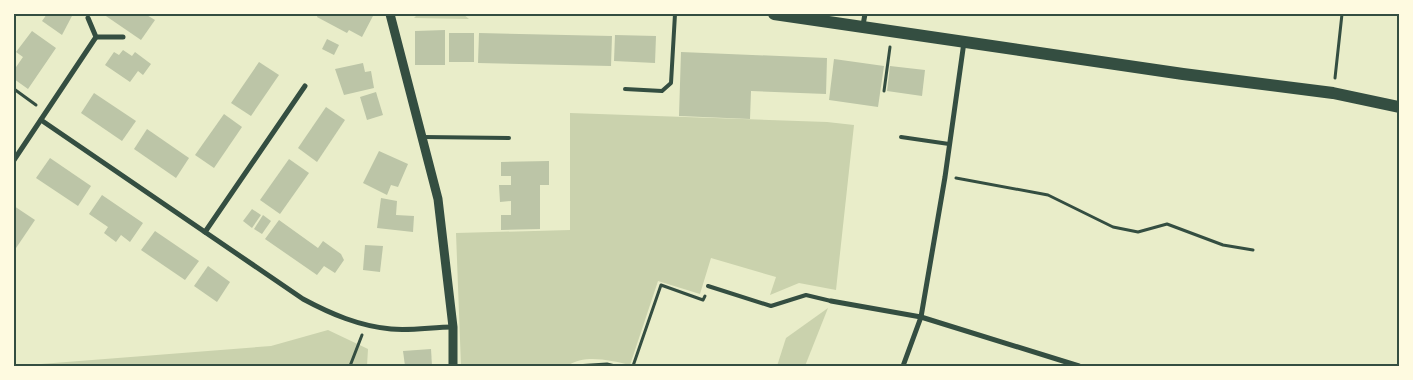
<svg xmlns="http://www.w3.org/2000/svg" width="1413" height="380" font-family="Lora,serif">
<rect width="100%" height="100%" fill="#e9edc9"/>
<g fill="#cad2ad">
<polygon points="418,14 463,14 469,19 414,18"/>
<path d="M570,113L827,122L854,125L836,290L799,283L770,295L776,277L711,258L700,294L658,281L630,365C609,360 585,354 567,366H461L456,233L570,230Z"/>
<polygon points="828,308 805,366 777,366 786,338"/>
<polygon points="328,330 368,349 367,366 15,366 271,346"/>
</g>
<g fill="#bcc5a7">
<polygon points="47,14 73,14 62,35 42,21"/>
<polygon points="103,14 145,14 155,20 141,40"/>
<polygon points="318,14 374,14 362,37 349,30 347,33 317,17"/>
<polygon points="445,30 445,65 415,65 415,31"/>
<polygon points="32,31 56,48 28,89 14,79 14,70 23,57 16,52"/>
<rect x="449" y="33" width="25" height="29"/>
<polygon points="479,33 612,36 611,66 478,63"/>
<polygon points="615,35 656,36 655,63 614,61"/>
<polygon points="327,39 339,45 334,55 322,49"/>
<polygon points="123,50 132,56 135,52 151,64 143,75 138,71 130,82 105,65 114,52 119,55"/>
<polygon points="681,52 827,58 826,94 751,91 750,119 679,116"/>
<polygon points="834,59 884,66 878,107 829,100"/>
<polygon points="259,62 279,75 251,116 231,103"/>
<polygon points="363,63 365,72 371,71 374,88 344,95 335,69"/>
<polygon points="890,66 925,70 922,96 887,91"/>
<polygon points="376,92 383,115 367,120 360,97"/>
<polygon points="94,93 136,121 122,141 81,113"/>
<polygon points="326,107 345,120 317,162 298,148"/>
<polygon points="224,114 242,127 214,168 195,155"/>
<polygon points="147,129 189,158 176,178 134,149"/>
<polygon points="379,151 408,164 398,187 391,185 387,195 363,183"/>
<polygon points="50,158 91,186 78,206 36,178"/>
<polygon points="289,159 309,173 280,214 260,200"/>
<polygon points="549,161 549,185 540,185 540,229 501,230 501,215 511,215 511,201 500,202 499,185 511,185 511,176 501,176 501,162"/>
<polygon points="102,195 143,223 130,242 121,235 116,242 104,233 108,227 89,214"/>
<polygon points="381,198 397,201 396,215 414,216 413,232 377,228"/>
<polygon points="14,206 35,220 14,251"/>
<polygon points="252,209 261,215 252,228 243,221"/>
<polygon points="263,215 271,221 262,234 254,229"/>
<polygon points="279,220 318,248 323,241 341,254 344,260 335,273 324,266 317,275 265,239"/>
<polygon points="155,231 199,261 185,280 141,250"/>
<polygon points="365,245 383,246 380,272 363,270"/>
<polygon points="208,266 230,282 217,302 194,286"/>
<polygon points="431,349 432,366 405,366 403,351"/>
</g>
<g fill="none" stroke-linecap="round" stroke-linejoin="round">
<g stroke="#344e41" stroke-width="3">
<polyline points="1335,78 1342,14"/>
<polyline points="14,89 36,105"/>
<polyline points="884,91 890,47"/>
<polyline points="956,178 1048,195 1113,227 1138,232 1167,224 1223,245 1253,250"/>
<polyline points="350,366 362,335"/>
<polyline points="575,366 607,364 615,366"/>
<polyline points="633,366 661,285 703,300 705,296"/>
</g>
<g stroke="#344e41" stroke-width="4">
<polyline points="625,89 662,91 671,83 675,14"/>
<polyline points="423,137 509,138"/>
<polyline points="901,137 949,144"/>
<polyline points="708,286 771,306 806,295 831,301"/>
</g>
<g stroke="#344e41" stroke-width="5">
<polyline points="88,18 96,37 123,37"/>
<polyline points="863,25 865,14"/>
<path d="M41,120L303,299C331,314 359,326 391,329C411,331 433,327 453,327"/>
<polyline points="14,160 96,37"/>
<polyline points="205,232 305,86"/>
<polyline points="831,301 921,317 1079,366"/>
<polyline points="903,366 921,317 945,177 964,42"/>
</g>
<polyline stroke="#344e41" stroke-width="9" points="390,14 438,199 453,327 453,366"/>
<polyline stroke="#344e41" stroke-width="12" points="774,14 1183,74 1333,93 1399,107"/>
</g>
<rect width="1413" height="380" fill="none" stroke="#fefae0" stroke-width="30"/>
<rect x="15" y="15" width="1383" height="350" fill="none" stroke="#344e41" stroke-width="2"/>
</svg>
